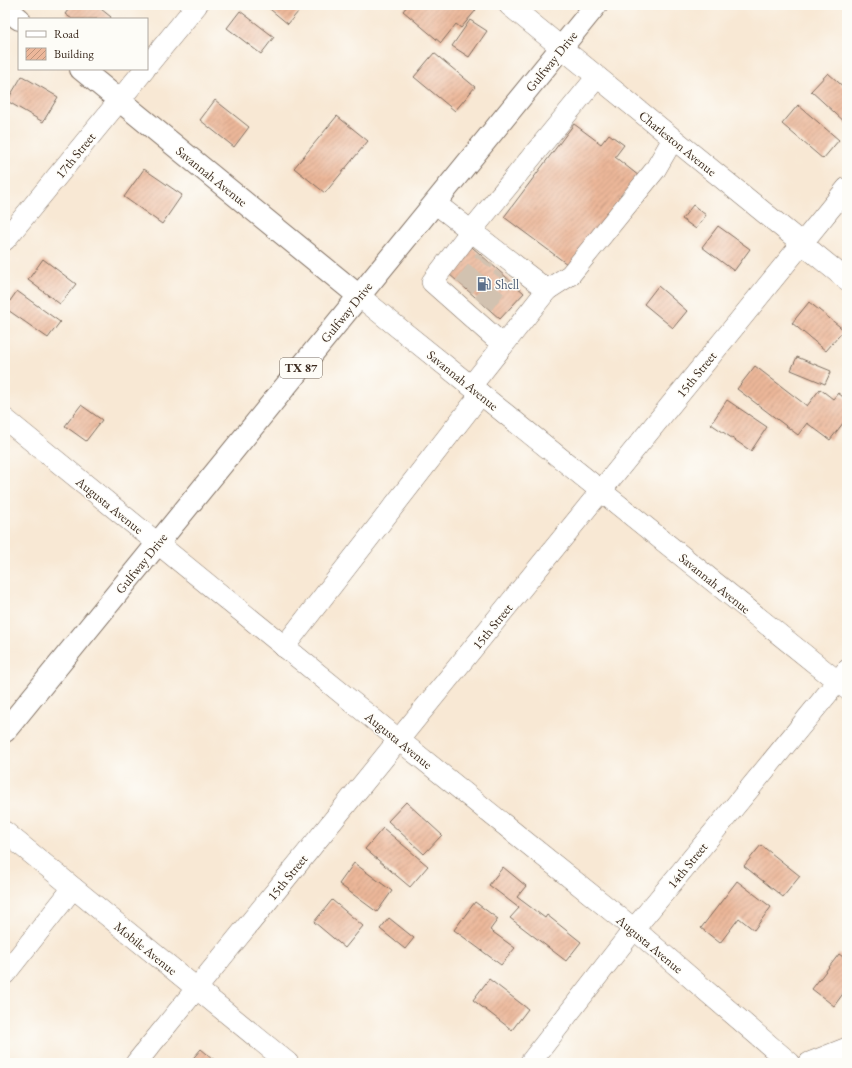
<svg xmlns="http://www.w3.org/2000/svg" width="852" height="1068" font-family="'EB Garamond',serif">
<defs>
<pattern id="building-hatch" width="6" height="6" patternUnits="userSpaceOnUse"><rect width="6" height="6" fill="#ecb79a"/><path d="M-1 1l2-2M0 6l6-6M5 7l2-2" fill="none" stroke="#c0957d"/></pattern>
</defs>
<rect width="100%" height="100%" fill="#fdfcf7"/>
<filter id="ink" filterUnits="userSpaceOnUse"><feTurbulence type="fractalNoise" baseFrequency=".025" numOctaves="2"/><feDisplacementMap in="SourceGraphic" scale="8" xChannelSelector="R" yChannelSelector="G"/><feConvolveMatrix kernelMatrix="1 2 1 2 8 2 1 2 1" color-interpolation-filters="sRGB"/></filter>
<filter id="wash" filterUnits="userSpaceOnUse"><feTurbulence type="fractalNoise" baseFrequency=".012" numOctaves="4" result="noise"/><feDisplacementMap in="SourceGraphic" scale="16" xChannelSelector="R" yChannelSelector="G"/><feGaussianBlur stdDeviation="0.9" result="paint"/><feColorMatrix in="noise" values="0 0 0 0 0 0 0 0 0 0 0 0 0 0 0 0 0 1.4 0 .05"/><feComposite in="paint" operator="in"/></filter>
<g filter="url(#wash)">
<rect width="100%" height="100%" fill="#f8e8d4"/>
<g id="blocks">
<g fill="url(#building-hatch)">
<polygon points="72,5 96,5 111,17 110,19 72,19 65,14"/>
<polygon points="265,5 302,5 303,6 288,24"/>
<polygon points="408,5 470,5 476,10 461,28 456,24 441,43 403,11"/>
<polygon points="240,11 274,37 261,54 227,28"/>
<polygon points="470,20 487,31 469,57 452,46"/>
<polygon points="434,53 475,87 455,111 414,77"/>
<polygon points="828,73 847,90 847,124 811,91"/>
<polygon points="22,76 58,97 43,122 7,101"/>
<polygon points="215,100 249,127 234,147 200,120"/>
<polygon points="798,105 839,140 823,159 782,124"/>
<polygon points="337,116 368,141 325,193 294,168"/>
<polygon points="574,124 601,144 609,134 624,145 615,157 639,176 571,267 504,217"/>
<polygon points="144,169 182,195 162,224 124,197"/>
<polygon points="693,205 706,215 696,229 682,219"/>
<polygon points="718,226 750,249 734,271 702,247"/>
<polygon points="472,247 524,293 500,319 449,274"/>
<polygon points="43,259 76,284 60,304 28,280"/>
<polygon points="658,286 687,311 673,328 644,304"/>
<polygon points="17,291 60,322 48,338 5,308"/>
<polygon points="809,302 844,330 826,351 792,323"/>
<polygon points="797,357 831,371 825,384 791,370"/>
<polygon points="755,366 807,406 820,389 833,399 838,393 847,400 847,418 830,440 807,423 798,435 737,389"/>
<polygon points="727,400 767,427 751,451 711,424"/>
<polygon points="81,405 102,420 86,441 65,426"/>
<polygon points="406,802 442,835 424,854 388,821"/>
<polygon points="383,828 428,866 410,887 365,849"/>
<polygon points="761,845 800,876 783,897 744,866"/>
<polygon points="354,863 392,891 377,912 339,884"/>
<polygon points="503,867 526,886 517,897 545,918 547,915 581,942 566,961 510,918 519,908 489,885"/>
<polygon points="737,881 771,907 754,930 739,918 720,943 701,928"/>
<polygon points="332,900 363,926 345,948 314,922"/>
<polygon points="475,902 498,919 490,930 515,948 501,965 454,930"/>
<polygon points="389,918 414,938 405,949 380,929"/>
<polygon points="839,954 847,960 847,992 845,991 834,1006 812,989"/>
<polygon points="489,979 528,1009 512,1030 473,1000"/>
<polygon points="201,1049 218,1063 189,1063"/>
</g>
</g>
</g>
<g filter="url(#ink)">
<use href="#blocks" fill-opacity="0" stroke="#7d6c5e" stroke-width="1"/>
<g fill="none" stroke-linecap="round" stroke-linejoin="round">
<g stroke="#d2c2b0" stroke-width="21" stroke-dasharray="21 10" stroke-linecap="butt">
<polyline points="464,287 485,259"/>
<polyline points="483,304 504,276"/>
</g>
<defs>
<g id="minor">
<polyline points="509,5 847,280"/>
<polyline points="147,66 197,5"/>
<polyline points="435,203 547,290 471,386"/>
<polyline points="5,240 145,69"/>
<polyline points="547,290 570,275 655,170 673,139"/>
<polyline points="359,296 847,689"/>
<polyline points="503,345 432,282 471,231 597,77"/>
<polyline points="5,419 399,740 634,929 790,1063"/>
<polyline points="284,647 481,394"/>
<polyline points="5,832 288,1063"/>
<polyline points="5,974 73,888"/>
<polyline points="136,1063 847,188"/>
<polyline points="530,1063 634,929 847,670"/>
<polyline points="809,1063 847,1048"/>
</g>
<g id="major">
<polyline points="5,7 19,19"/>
<polyline points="81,69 359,296"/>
<polyline points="5,731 596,5"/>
</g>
</defs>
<use href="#minor" stroke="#7d6c5e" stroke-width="22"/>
<use href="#major" stroke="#7d6c5e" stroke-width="24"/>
<use href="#minor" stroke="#fff" stroke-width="21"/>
<use href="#major" stroke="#fff" stroke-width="22"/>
</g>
</g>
<defs>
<symbol id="fuel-bare" viewBox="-9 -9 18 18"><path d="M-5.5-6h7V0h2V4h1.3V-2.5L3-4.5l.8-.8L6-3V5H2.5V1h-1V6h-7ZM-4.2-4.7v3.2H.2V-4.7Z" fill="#5c6f8a" stroke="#fdfcf7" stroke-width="2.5" paint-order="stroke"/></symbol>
</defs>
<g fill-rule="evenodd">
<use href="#fuel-bare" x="474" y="274" width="20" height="20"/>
</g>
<g text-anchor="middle" stroke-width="3" stroke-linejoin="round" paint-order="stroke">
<rect fill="#fdfcf7" stroke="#75695f" stroke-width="1" x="280" y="358" width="42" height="20" rx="3"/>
<g font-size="12" font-weight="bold" fill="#3b2a1e">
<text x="301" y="372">TX 87</text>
</g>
<g font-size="13" fill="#3b2a1e" stroke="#fdfcf7">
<text transform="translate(551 61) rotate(-51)" y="5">Gulfway Drive</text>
<text transform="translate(678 143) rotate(39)" y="5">Charleston Avenue</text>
<text transform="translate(75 155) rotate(-51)" y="5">17th Street</text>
<text transform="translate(212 176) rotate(39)" y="5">Savannah Avenue</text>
<text transform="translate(346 312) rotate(-51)" y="5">Gulfway Drive</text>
<text transform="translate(696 374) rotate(-51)" y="5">15th Street</text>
<text transform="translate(463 380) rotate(39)" y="5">Savannah Avenue</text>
<text transform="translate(110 505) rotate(39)" y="5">Augusta Avenue</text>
<text transform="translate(141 563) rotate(-51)" y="5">Gulfway Drive</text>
<text transform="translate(715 583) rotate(39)" y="5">Savannah Avenue</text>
<text transform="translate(492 626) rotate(-51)" y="5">15th Street</text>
<text transform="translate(399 740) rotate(39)" y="5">Augusta Avenue</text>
<text transform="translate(687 865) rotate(-51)" y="5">14th Street</text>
<text transform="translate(287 877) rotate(-51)" y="5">15th Street</text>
<text transform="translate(650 944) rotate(40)" y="5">Augusta Avenue</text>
<text transform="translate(146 948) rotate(39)" y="5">Mobile Avenue</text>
</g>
<g font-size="13" fill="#4e5e75" stroke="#fdfcf7" text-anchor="start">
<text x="495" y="289">Shell</text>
</g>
</g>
<rect width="852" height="1068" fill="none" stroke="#fdfcf7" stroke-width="20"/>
<rect x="18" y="18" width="130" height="52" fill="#fdfcf7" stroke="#afa8a0"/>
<rect x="26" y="31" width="20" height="6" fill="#ffffff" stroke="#afa8a0"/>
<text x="54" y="38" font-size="12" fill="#3b2a1e">Road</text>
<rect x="26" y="48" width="20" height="12" fill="url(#building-hatch)" stroke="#afa8a0"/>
<text x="54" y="58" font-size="12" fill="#3b2a1e">Building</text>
</svg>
